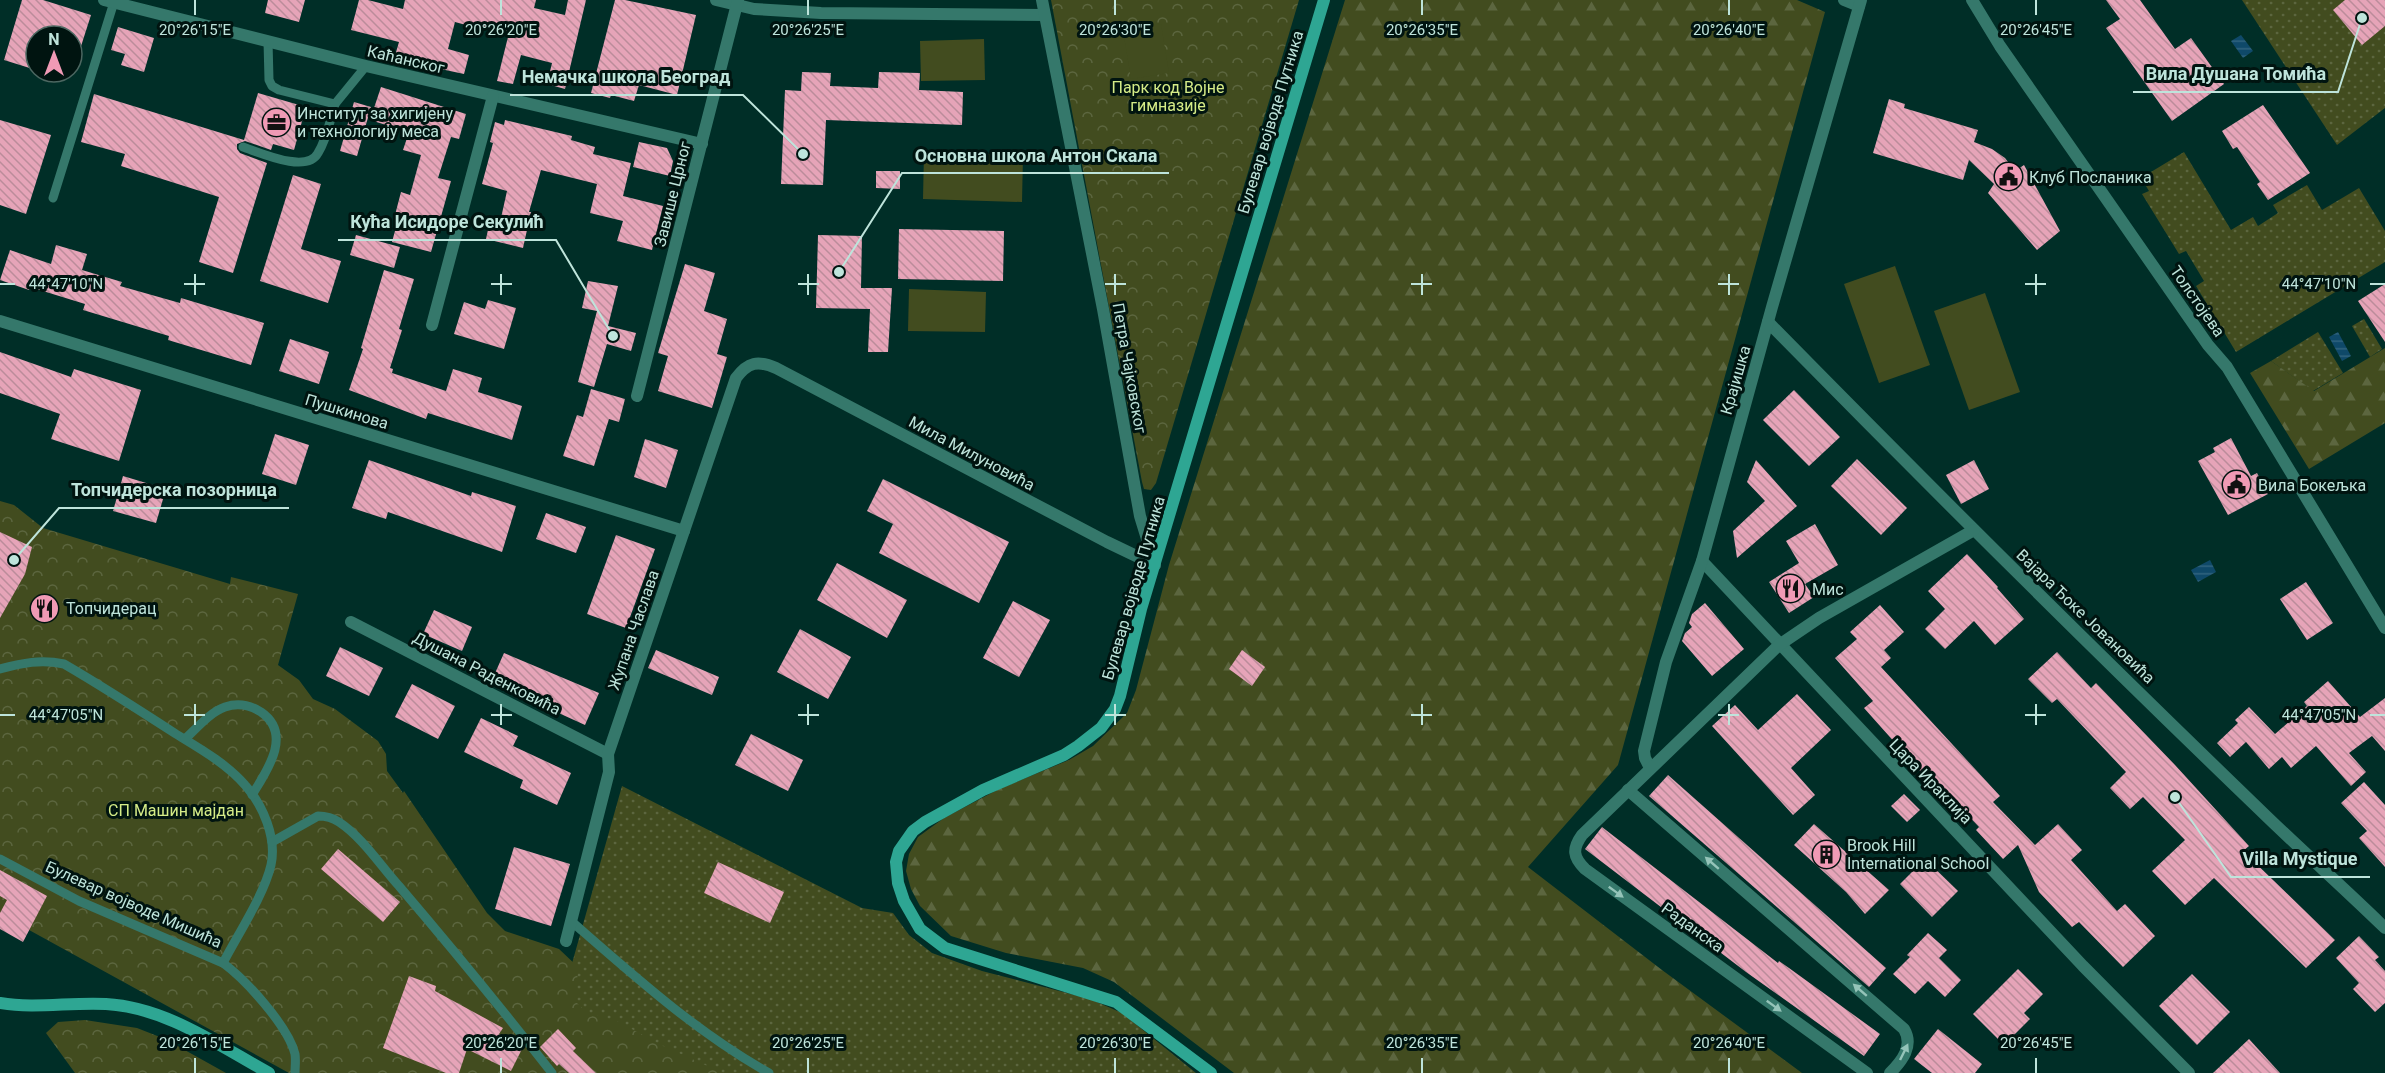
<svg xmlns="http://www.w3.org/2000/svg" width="2385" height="1073" font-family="Roboto,sans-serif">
<defs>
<pattern id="grass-dots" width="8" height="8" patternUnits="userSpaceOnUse" patternTransform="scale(1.5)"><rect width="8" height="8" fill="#424c1f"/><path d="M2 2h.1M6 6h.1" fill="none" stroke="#5c663f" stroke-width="1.8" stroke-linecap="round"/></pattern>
<pattern id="forest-firs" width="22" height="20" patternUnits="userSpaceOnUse" patternTransform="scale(1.5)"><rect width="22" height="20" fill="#424c1f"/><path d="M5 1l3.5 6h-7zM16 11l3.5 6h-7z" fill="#5c663f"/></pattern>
<pattern id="park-crowns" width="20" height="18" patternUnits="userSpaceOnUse" patternTransform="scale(1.5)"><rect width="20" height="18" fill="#424c1f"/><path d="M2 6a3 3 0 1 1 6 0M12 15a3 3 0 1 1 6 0" fill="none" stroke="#5c663f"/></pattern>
<pattern id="water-rules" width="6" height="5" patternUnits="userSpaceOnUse" patternTransform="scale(1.5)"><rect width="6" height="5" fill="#0f4969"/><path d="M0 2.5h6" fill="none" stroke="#30637e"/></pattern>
<pattern id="building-back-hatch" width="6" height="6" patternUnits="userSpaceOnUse" patternTransform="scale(1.5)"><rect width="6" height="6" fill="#e6a4b8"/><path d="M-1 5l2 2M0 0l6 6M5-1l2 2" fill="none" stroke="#bb8c9a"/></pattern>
</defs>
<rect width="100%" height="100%" fill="#002e27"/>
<g fill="url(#grass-dots)">
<polygon points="2242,0 2385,0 2385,108 2337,145"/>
<polygon points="2184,152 2231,230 2253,217 2258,226 2278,213 2273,205 2307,185 2322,210 2359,188 2385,231 2385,262 2236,352 2196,286 2204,281 2186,251 2179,254 2142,194 2149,191 2141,178"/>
<polygon points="2364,319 2382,349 2370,357 2352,326"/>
<polygon points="2318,332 2343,373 2313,391 2271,361"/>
<polygon points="622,786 862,908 893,913 909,935 932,953 982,971 1090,999 1122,1013 1196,1073 608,1073 560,1006"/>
</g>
<g fill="url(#forest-firs)">
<polygon points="1345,0 1797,0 1825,12 1618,765 1528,867 1662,970 1802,1073 1234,1073 1114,982 1083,968 1006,953 951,936 920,906 911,889 906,871 909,854 918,837 944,818 999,789 1069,760 1093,746 1127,713 1136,690 1169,565"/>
<polygon points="2385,348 2385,423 2309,469 2250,373 2271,361 2314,391"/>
</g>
<g fill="url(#park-crowns)">
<polygon points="1051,0 1299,0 1156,483 1151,490 1144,489 1142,482"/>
<polygon points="0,501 14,505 43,528 230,584 231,577 298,594 278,665 299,680 313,699 335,709 378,741 386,754 387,771 403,793 404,791 487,913 505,931 559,949 578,967 576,1002 591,1017 593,1014 619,1022 661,1045 723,1073 289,1073 0,914"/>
<polygon points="85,1020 137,1028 165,1039 226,1073 75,1073 46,1033 58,1022"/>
</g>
<g fill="#424c1f">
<polygon points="1161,24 1169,73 1131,79 1123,30"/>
<polygon points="984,39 985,80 921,81 920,41"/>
<polygon points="924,152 1023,155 1022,202 923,199"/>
<polygon points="1895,266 1930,365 1879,383 1844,284"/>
<polygon points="909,289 986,292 985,332 908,331"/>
<polygon points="1985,293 2020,392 1969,410 1934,311"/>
</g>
<g fill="url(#water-rules)">
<polygon points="2241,35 2253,51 2243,58 2231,41"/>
<polygon points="2338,332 2351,356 2342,361 2329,337"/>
<polygon points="2210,560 2216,572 2198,582 2191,570"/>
</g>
<g fill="url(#building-back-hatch)">
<polygon points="22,0 43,0 91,15 75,65 72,65 72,36 36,36 36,70 4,60"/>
<polygon points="268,0 305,0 299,22 265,13"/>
<polygon points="359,0 368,0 403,9 405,0 536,0 534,8 565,15 568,0 586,0 565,89 547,84 552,63 521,55 513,84 497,81 509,33 478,25 477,28 455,22 448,49 469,55 464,74 394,59 399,42 351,30"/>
<polygon points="615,0 625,0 696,15 677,95 639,85 634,101 611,95 610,98 591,93"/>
<polygon points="2106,0 2140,0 2175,49 2191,38 2224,84 2172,121 2106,28 2120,19"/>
<polygon points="2345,0 2385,0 2385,26 2362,45 2333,10"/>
<polygon points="118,27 154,38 144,72 121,65 125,54 111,50"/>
<polygon points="802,72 831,73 830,86 878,88 879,72 920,73 919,90 963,92 962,125 826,120 823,185 781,184 785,90 801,91"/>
<polygon points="381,87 466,114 459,139 451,137 438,178 451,181 431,252 392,242 399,216 395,215 401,192 410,195 421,155 403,150 409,132 370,120"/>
<polygon points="258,93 306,107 294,150 273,144 271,150 245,141 237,144 237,149 240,153 267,163 233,273 199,262 219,197 121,166 125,154 81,142 94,94 244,140"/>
<polygon points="1889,99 1905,104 1904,108 1978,130 1974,142 1992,149 2005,158 2015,171 2024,165 2060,231 2037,250 1988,193 1994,184 1969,160 1963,180 1873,153"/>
<polygon points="354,102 371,107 357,156 340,151"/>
<polygon points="2263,105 2310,173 2268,200 2257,184 2260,182 2237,147 2233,149 2222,131"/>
<polygon points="0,120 51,135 26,214 0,205"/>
<polygon points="505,120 572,136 571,140 595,147 593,154 631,163 623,196 663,206 652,250 617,241 623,221 590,213 597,184 541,170 529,212 531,212 523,248 486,239 491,216 501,218 507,191 482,184 493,143 490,142 495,122 504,125"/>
<polygon points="639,142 667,148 673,161 670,176 633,167"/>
<polygon points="876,171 900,171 900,189 876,188"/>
<polygon points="293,175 321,184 301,249 341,261 328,303 260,281"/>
<polygon points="899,229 1004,231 1003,281 898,279"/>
<polygon points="356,235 400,247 394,268 350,255"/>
<polygon points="818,235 862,236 861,288 892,288 888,352 868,352 870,309 816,308"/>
<polygon points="56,245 87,254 82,270 122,282 120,286 180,303 181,298 264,323 251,365 168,340 169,336 83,310 85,304 30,287 29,290 0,280 10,250 51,264"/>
<polygon points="685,264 715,273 704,311 727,319 717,354 727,357 712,408 658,391 668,356 658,353"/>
<polygon points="384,270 414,279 399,329 402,330 390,368 393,369 392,373 446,391 453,369 482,378 478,392 522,406 512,440 428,413 426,419 349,390 363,349 361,348"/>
<polygon points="588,281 618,286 608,326 636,333 631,351 607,344 594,387 578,382 597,311 582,308"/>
<polygon points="2385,284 2385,342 2358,301"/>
<polygon points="488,300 516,308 504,349 454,334 464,302 485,309"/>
<polygon points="290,339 329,352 319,384 279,371"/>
<polygon points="0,352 71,377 74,369 141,390 119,461 51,439 60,414 0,393"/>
<polygon points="591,389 625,399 619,422 609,419 594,466 563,456 577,415 583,417"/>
<polygon points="1794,390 1840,437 1809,466 1763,420"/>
<polygon points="275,434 309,445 296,485 262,474"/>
<polygon points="2231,438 2251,476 2257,473 2268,494 2228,515 2198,461 2215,452 2213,448"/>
<polygon points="645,439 678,450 666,488 634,477"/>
<polygon points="1857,459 1907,508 1881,535 1831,486"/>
<polygon points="369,460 471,496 472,492 516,506 502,552 388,512 386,519 352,508"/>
<polygon points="1756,460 1797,506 1737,558 1733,531 1765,501 1747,482"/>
<polygon points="1974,460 1989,489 1961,504 1946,475"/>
<polygon points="123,476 166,489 156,523 113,511"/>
<polygon points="883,479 1009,542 979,603 879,553 893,524 867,511"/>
<polygon points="546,513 586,527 576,553 536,539"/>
<polygon points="1815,524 1838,565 1805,584 1814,597 1789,613 1769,582 1799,563 1786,541"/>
<polygon points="0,532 32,547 25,574 0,618"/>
<polygon points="616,535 655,549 626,628 587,614"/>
<polygon points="1967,554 1998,587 1997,588 2024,619 1995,645 1974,621 1945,649 1925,629 1945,609 1928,591"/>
<polygon points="837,563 907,600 887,638 817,600"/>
<polygon points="2306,582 2333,623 2307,640 2280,599"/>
<polygon points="1013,601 1050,620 1019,677 983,658"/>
<polygon points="1705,603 1744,649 1712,676 1682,641 1685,633 1692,627 1689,623 1692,614"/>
<polygon points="1880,605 1904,632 1884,650 1891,658 1881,667 2000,796 1993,802 2035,845 2058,824 2082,850 2071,860 2117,911 2125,904 2155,936 2123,967 2079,922 2072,927 2039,892 2018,845 2003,859 1976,830 1979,827 1924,769 1921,772 1864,708 1873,701 1835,658 1857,639 1850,632"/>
<polygon points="434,610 472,627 462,651 423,634"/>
<polygon points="800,629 851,657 828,699 777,672"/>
<polygon points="340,647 383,668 369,696 326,676"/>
<polygon points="656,650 719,677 712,695 648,668"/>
<polygon points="1242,650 1265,667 1252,686 1229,669"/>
<polygon points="2057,652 2091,688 2096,683 2175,765 2249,846 2243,851 2335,940 2306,968 2214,878 2185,905 2152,871 2185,840 2143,797 2130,809 2110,788 2126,772 2057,699 2052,703 2028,679"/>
<polygon points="504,653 599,693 585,725 552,710 554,706 492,680"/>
<polygon points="2328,681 2360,717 2385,698 2385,751 2372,736 2349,753 2366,772 2351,786 2316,746 2291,768 2282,757 2269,769 2246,742 2230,757 2217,743 2238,723 2235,720 2249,707 2275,734 2307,706 2304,702"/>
<polygon points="412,684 455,706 438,739 395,717"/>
<polygon points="1797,694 1831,730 1791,768 1815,795 1793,815 1712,726 1735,705 1758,730"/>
<polygon points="481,718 518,736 513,746 571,773 557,805 520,788 523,780 464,752"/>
<polygon points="751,734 803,760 788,791 735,765"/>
<polygon points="1668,775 1886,968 1869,987 1649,796"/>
<polygon points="2364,782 2385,805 2385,867 2359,838 2367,831 2341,803"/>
<polygon points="1904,794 1920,810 1907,822 1891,806"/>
<polygon points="1814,824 1889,890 1865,914 1846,892 1794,845"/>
<polygon points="1602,827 1778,963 1779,961 1789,968 1880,1034 1864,1056 1746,972 1585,849"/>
<polygon points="514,847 570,864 551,926 495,909"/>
<polygon points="338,849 400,902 383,922 321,869"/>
<polygon points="1925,859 1958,891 1932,917 1900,884"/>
<polygon points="718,862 784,892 770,923 704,893"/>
<polygon points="0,870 47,896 23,942 0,929 0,913 7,900 0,896"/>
<polygon points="1928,933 1947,950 1939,958 1961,980 1945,997 1928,981 1915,994 1893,974 1910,957 1907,955"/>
<polygon points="2359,936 2379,957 2375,960 2385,971 2385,1003 2375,1012 2353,989 2359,983 2336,958"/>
<polygon points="2018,969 2043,994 2024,1013 2030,1019 2004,1045 1973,1014"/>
<polygon points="2192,974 2230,1012 2197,1045 2159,1006"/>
<polygon points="409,976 436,986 435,991 503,1028 499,1034 523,1047 511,1071 467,1049 459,1073 446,1073 383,1048"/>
<polygon points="558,1029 576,1048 573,1051 596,1073 569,1073 559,1064 557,1066 540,1047"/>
<polygon points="1938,1029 1982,1064 1975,1073 1932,1073 1914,1059"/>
<polygon points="2249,1039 2280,1073 2213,1073"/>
</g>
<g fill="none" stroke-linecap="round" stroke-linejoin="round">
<g stroke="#35786b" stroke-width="9">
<polyline points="268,41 269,80 272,86 279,90 335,104 366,66"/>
<path d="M243,147C261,153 307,174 318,153C327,139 330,120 335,104"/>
<polyline points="53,198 114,2"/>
<path d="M0,669C22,663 41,659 64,664C102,686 139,710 176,734C199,748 227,764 245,785C263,805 277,838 271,865C264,895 238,934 223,963"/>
<path d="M185,739C196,729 210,712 225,707C237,703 250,705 261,712C293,734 267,771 252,795"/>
<path d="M272,842L318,816C326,816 333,818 339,822C363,838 380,865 399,886C451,947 502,1009 552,1073"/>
<path d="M0,859L79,901L223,963C246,980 288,1026 295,1054C296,1060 295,1067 295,1073"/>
<path d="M571,921C634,976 696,1032 769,1073"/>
</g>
<g stroke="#35786b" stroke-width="12">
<polyline points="104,0 366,66 702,144"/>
<polyline points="716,0 754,9 821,13 1044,15"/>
<polyline points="1042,0 1103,309 1140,516 1155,565"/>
<polyline points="1844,0 1859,6"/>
<polyline points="1972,0 2000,46 2208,345 2227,367 2385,628"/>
<polyline points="0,321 684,531"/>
<path d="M1768,322C1930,487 2094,650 2260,810C2301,850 2344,888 2385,928"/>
<polyline points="432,325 493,96"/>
<polyline points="637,396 738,0"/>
<polyline points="1702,561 2083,966 2189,1073"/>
<polyline points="351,622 608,754"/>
<polyline points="1650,768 1645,758 1644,751 1666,662 1702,561 1772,307 1861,0"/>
<path d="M1628,790L1904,1029C1914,1046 1902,1061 1890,1073"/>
<path d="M566,941L609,772L608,754L736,378C748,362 758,360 776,368L1107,542L1155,565"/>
<path d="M1867,1073L1585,869C1573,857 1572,849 1582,835L1779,645L1819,618L1974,530"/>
</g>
<g stroke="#2ea693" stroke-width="12">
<path d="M0,1003C35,1009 70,1002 106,1004C165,1007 218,1045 269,1073"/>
<polyline points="1211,1073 1116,1002 945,948 920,929 904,901 898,883 896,862 899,851 913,831 925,822 983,790 1064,755 1078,746 1101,728 1115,709 1120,696 1141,609 1324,0"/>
</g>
</g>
<defs><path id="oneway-solid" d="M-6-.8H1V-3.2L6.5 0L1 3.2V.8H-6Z" transform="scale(1.5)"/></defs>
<g fill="#95c4b9">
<use href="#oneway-solid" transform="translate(1712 863) rotate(-139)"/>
<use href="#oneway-solid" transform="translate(1616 892) rotate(36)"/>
<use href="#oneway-solid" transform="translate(1860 990) rotate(-139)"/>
<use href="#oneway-solid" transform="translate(1774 1006) rotate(36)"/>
<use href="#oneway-solid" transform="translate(1904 1052) rotate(-64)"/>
</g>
<path fill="none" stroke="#bee4db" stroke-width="2" d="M195,0V15M501,0V15M808,0V15M1115,0V15M1422,0V15M1729,0V15M2036,0V15M195,274V295M501,274V295M808,274V295M1115,274V295M1422,274V295M1729,274V295M2036,274V295M0,284H15M184,284H205M491,284H512M798,284H819M1105,284H1126M1411,284H1432M1718,284H1739M2025,284H2046M2370,284H2385M195,704V725M501,704V725M808,704V725M1115,704V725M1422,704V725M1729,704V725M2036,704V725M0,715H15M184,715H205M491,715H512M798,715H819M1105,715H1126M1411,715H1432M1718,715H1739M2025,715H2046M2370,715H2385M195,1058V1073M501,1058V1073M808,1058V1073M1115,1058V1073M1422,1058V1073M1729,1058V1073M2036,1058V1073"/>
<defs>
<symbol id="office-disc" viewBox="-11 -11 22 22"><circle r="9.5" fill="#f09ab5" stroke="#001410"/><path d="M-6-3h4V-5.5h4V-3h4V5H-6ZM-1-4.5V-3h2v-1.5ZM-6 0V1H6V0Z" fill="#111"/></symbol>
<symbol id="civic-disc" viewBox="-11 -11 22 22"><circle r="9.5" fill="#f09ab5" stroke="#001410"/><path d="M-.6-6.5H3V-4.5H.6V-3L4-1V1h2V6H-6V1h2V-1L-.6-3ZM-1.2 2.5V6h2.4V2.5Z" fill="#111"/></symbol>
<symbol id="restaurant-disc" viewBox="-11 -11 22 22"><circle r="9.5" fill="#f09ab5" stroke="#001410"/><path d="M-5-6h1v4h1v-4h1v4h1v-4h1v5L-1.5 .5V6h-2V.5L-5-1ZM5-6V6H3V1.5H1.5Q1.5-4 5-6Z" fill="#111"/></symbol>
<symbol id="building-disc" viewBox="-11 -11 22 22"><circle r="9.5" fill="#f09ab5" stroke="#001410"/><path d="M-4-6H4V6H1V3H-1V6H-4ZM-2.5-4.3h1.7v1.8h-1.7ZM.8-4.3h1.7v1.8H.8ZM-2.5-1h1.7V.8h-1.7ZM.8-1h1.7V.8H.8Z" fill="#111"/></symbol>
</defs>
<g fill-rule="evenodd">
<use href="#office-disc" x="260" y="106" width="33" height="33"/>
<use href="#civic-disc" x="1992" y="160" width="33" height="33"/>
<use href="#civic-disc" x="2220" y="468" width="33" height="33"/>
<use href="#restaurant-disc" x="1774" y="572" width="33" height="33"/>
<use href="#restaurant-disc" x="28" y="592" width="33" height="33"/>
<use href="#building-disc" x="1810" y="838" width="33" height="33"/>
</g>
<g text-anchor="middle" stroke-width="6" stroke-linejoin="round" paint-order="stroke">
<g font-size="16" fill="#bee4db" stroke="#001410">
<text transform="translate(406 59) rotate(13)" y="6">Каћанског</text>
<text transform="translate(1270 122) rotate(-73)" y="6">Булевар војводе Путника</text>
<text transform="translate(672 194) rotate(-76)" y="6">Завише Црног</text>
<text transform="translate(2198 301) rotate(55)" y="6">Толстојева</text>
<text transform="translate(1130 368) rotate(80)" y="6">Петра Чајковског</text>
<text transform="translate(1735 380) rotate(-74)" y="6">Крајишка</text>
<text transform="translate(347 411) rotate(17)" y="6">Пушкинова</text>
<text transform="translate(972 453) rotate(28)" y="6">Мила Милуновића</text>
<text transform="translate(1133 588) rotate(-74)" y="6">Булевар војводе Путника</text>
<text transform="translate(2086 616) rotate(44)" y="6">Вајара Ђоке Јовановића</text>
<text transform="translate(633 630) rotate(-71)" y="6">Жупана Часлава</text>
<text transform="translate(487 673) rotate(27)" y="6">Душана Раденковића</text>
<text transform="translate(1931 781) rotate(46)" y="6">Цара Ираклија</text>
<text transform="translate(134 904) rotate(24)" y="6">Булевар војводе Мишића</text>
<text transform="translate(1693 927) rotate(36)" y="6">Раданска</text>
</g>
<g font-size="16" fill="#d5ec87" stroke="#001410">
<text x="1168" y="93">Парк код Војне<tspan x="1168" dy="18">гимназије</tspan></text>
<text x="176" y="816">СП Машин мајдан</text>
</g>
<g font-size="16" fill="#bee4db" stroke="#001410" text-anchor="start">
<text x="297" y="119">Институт за хигијену<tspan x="297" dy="18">и технологију меса</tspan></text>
<text x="2029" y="183">Клуб Посланика</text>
<text x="2258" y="491">Вила Бокељка</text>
<text x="1812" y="595">Мис</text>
<text x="66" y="614">Топчидерац</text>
<text x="1847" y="851">Brook Hill<tspan x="1847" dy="18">International School</tspan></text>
</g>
</g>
<g font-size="15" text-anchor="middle" fill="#bee4db" stroke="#001410" stroke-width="6" stroke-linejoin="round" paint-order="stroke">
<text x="195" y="35">20°26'15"E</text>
<text x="501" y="35">20°26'20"E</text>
<text x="808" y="35">20°26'25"E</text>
<text x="1115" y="35">20°26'30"E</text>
<text x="1422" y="35">20°26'35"E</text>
<text x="1729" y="35">20°26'40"E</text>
<text x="2036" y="35">20°26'45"E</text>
<text x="66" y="289">44°47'10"N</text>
<text x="2319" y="289">44°47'10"N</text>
<text x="66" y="720">44°47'05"N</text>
<text x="2319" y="720">44°47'05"N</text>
<text x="195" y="1048">20°26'15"E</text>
<text x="501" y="1048">20°26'20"E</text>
<text x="808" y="1048">20°26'25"E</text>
<text x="1115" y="1048">20°26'30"E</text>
<text x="1422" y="1048">20°26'35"E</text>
<text x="1729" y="1048">20°26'40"E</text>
<text x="2036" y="1048">20°26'45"E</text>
</g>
<path fill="none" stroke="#bee4db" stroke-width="2" d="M2362 18L2338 92H2133M803 154L743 95H510M839 272L902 173H1169M613 336L556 240H338M14 560L59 508H289M2175 797L2231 877H2370"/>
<g fill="#bee4db" stroke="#001410" stroke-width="2">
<circle cx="2362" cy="18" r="6"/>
<circle cx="803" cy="154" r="6"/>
<circle cx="839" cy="272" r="6"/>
<circle cx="613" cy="336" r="6"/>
<circle cx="14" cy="560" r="6"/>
<circle cx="2175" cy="797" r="6"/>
</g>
<g font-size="18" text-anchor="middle" font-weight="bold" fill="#bee4db" stroke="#001410" stroke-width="6" stroke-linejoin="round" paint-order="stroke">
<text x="2236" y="80">Вила Душана Томића</text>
<text x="626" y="83">Немачка школа Београд</text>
<text x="1036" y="162">Основна школа Антон Скала</text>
<text x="447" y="228">Кућа Исидоре Секулић</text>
<text x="174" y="496">Топчидерска позорница</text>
<text x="2300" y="865">Villa Mystique</text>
</g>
<g transform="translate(54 54)"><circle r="28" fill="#001410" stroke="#4c6761" stroke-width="1.5"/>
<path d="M0-4.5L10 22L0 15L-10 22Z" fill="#f09ab5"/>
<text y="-9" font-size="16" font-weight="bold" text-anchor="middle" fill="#bee4db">N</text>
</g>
</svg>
